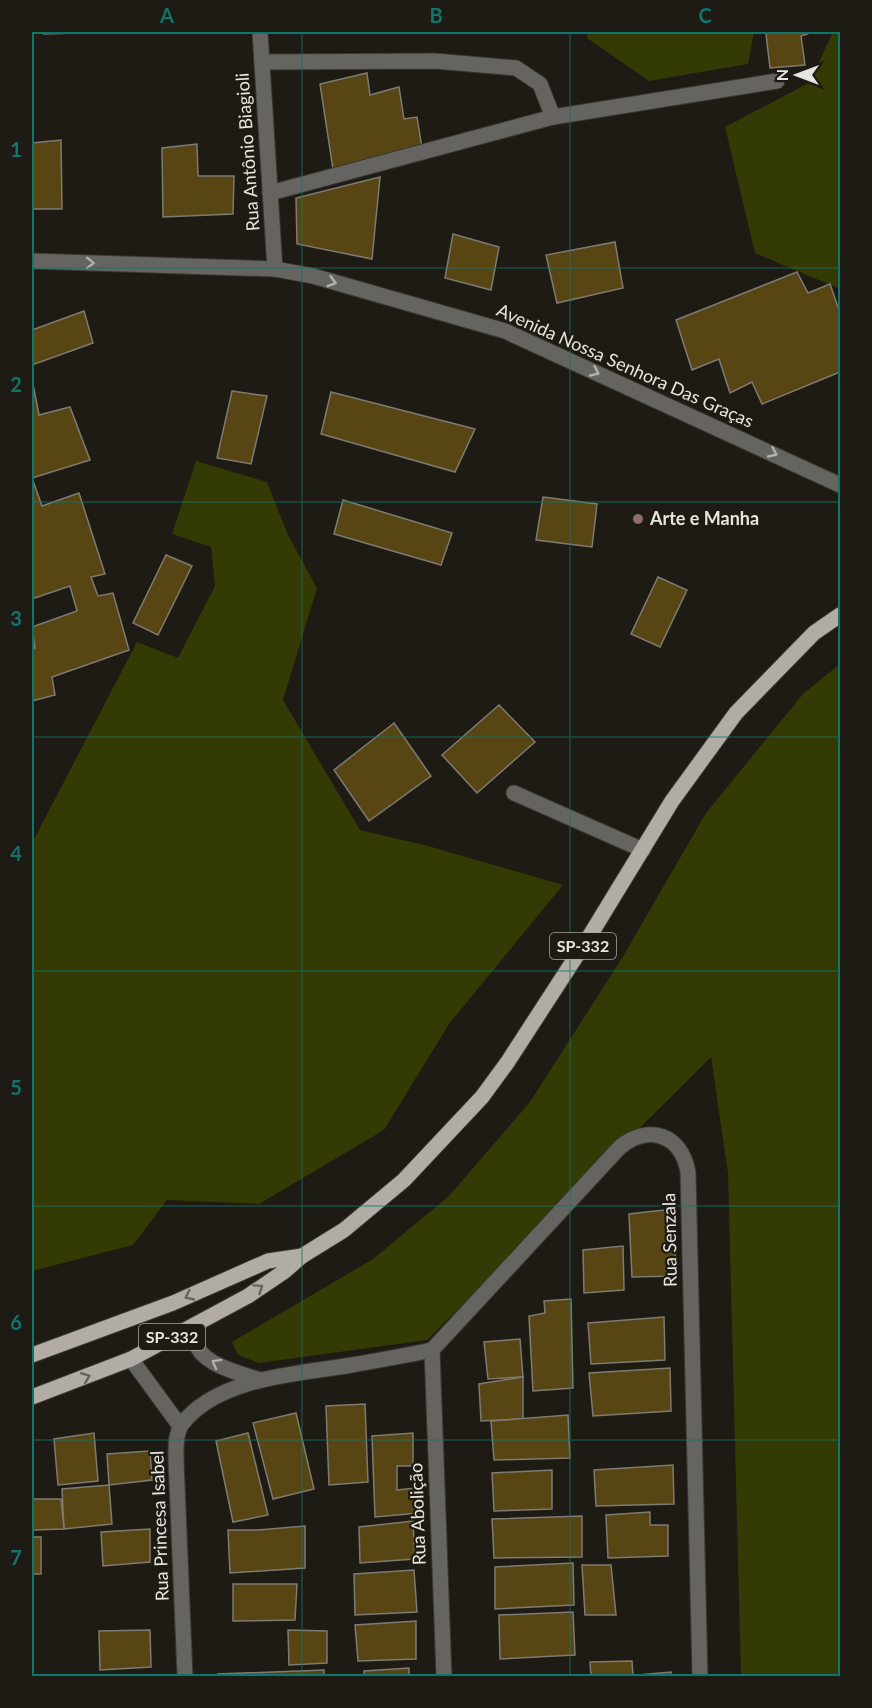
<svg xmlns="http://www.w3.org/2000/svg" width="872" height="1708" font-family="Lato,sans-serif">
<rect width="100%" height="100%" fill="#1e1b14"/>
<g fill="#343a03">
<polygon points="587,32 754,32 748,64 649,81 587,38"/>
<polygon points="833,32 840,32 840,289 755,253 725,127 809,83"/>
<polygon points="196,461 267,482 288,535 317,588 283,700 360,830 428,846 563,885 449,1024 384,1130 259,1204 167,1200 133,1245 32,1271 32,843 137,642 178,658 215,586 211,547 172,534"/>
<polygon points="840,664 840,1676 741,1676 728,1173 711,1057 427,1340 259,1363 238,1355 232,1342 373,1259 449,1196 530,1102 622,958 706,813 803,694"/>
</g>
<g fill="#574514" stroke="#7f7b73" stroke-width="1.5">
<polygon points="44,32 117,32 44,34"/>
<polygon points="774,32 813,32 801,36 805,65 770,68 766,34"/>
<polygon points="367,73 370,95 399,87 404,119 417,117 422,148 333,169 320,84"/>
<polygon points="61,140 62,209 32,209 32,143"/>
<polygon points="197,144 198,176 234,176 233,214 163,217 162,148"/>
<polygon points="380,177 372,259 297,244 296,198"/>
<polygon points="453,234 499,247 491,290 445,278"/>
<polygon points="615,242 623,288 557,303 546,255"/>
<polygon points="797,272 808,293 830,284 840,313 840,372 762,404 752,382 730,393 719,359 692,370 676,320"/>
<polygon points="84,311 93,343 32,365 32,330"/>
<polygon points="32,379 39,415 70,407 90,460 32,478 42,506 79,493 105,574 91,577 98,596 113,593 129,650 52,677 55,695 32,701 32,649 35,648 32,627 77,611 70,586 32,599"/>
<polygon points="232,391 267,396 251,464 217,458"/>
<polygon points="331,392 475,429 455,472 321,434"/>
<polygon points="543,497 597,504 592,547 536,540"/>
<polygon points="343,500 452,533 441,565 334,534"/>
<polygon points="166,555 192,566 158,635 133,623"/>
<polygon points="658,577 687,590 660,647 631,634"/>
<polygon points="499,705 535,742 477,793 442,755"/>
<polygon points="394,723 431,776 369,821 334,770"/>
<polygon points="673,1209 676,1276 632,1277 629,1214"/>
<polygon points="623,1246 624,1290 584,1293 583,1250"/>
<polygon points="571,1299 573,1388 533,1391 529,1316 545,1313 544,1301"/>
<polygon points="664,1317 665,1360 591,1364 588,1323"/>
<polygon points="520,1339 523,1377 488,1379 484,1342"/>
<polygon points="670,1368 671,1411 593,1416 589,1373"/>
<polygon points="523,1377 523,1419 481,1421 479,1384"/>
<polygon points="365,1404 368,1482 329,1485 326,1406"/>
<polygon points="296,1413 314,1489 273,1499 253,1423"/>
<polygon points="568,1415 570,1458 494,1460 491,1421"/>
<polygon points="94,1433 98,1481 58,1485 54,1439"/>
<polygon points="248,1433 268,1515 233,1522 216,1441"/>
<polygon points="413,1433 413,1466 397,1466 397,1490 415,1488 419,1513 375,1517 372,1436"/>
<polygon points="150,1451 152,1480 109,1485 107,1454"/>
<polygon points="673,1465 674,1504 596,1506 594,1470"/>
<polygon points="552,1470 552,1509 494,1511 492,1473"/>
<polygon points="109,1485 112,1524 64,1529 62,1489"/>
<polygon points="32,1499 61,1499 64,1529 32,1530"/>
<polygon points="650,1512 650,1525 668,1525 668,1556 608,1558 606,1515"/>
<polygon points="582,1516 582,1557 494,1558 492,1519"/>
<polygon points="413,1521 415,1559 360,1563 359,1527"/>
<polygon points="305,1526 305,1568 230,1573 228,1530 258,1530"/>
<polygon points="150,1529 150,1562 103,1566 101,1532"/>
<rect x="32" y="1537" width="9" height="37"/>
<polygon points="573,1563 574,1605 495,1609 495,1567"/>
<polygon points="582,1565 611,1565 616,1615 585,1615"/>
<polygon points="414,1570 417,1612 355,1615 354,1574"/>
<polygon points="233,1584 297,1584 295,1620 233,1621"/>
<polygon points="573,1612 575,1655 500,1659 499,1615"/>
<polygon points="416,1621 416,1659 358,1661 355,1625"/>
<polygon points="150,1630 151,1667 100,1670 99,1631"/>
<polygon points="288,1630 327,1631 327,1663 289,1665"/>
<polygon points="632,1661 633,1676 591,1676 590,1662"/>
<polygon points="409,1668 409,1676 364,1676 364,1671"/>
<polygon points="324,1670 324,1676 218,1676 218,1674"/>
<polygon points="671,1672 671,1676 638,1676 638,1675"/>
</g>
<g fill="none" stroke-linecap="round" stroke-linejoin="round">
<defs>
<g id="minor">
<polyline points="260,32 275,269"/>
<polyline points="262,62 435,61 516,68 540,84 553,117"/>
<polyline points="270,193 553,117 777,81"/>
<polyline points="32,261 275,269 313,276 505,331 840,485"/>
<polyline points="514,793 643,850"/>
<path d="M194,1325C195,1333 195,1341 198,1348C207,1366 243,1374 260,1380"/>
<path d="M432,1350L620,1147C649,1124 681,1134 688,1172L700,1676"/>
<polyline points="432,1350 444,1676"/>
<polyline points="131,1359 180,1426"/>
<path d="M185,1676L176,1460C176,1449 175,1434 182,1424C216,1379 294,1374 346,1366C375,1361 403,1356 432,1350"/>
</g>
<g id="major">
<polyline points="32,1355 173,1303 268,1261 302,1256 344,1230 404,1180 482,1097 507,1063 592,932 672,801 736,713 814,633 840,615"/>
<polyline points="32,1397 131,1359 248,1296 285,1271 302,1256"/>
</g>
</defs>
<use href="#minor" stroke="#3a3731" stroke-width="17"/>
<use href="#major" stroke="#3a3731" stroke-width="17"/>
<use href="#minor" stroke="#656460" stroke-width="15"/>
<use href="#major" stroke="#b1ada5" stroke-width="15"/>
</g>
<defs><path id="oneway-chevron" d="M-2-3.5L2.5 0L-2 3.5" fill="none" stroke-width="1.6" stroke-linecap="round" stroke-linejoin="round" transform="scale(1.5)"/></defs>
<g stroke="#b3b1ad">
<use href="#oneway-chevron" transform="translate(90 263) rotate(2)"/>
<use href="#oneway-chevron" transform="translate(332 282) rotate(16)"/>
<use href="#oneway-chevron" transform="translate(595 372) rotate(25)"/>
<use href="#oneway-chevron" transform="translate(773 453) rotate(25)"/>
<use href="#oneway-chevron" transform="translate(216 1363) rotate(-151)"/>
</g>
<g stroke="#68645c">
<use href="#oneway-chevron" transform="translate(259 1288) rotate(-34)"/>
<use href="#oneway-chevron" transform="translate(189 1296) rotate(155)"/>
<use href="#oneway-chevron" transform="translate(86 1377) rotate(-22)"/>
</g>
<path fill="none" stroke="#0f766e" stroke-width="1.5" stroke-opacity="0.55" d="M302,32V1676M570,32V1676M32,268H840M32,502H840M32,737H840M32,971H840M32,1206H840M32,1440H840"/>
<circle fill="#8d6e63" stroke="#1e1b14" stroke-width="2" cx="638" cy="519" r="6"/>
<g text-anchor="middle" stroke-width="4.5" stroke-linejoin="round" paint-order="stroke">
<g fill="#1e1b14" stroke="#aba8a3" stroke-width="1.5">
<rect x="550" y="933" width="66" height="26" rx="4.5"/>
<rect x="139" y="1324" width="66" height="26" rx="4.5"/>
</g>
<g font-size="16" font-weight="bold" fill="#e7e5e0">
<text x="583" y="952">SP-332</text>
<text x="172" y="1343">SP-332</text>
</g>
<g font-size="18" fill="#e7e5e0" stroke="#1e1b14">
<text transform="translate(248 152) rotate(-94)" y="6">Rua Antônio Biagioli</text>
<text transform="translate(625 366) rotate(24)" y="6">Avenida Nossa Senhora Das Graças</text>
<text transform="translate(670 1240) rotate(-91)" y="6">Rua Senzala</text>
<text transform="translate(418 1514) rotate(-92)" y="6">Rua Abolição</text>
<text transform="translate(160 1526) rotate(-92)" y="6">Rua Princesa Isabel</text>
</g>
<g font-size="18" font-weight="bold" fill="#e7e5e0" stroke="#1e1b14" text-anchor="start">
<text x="650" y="525">Arte e Manha</text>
</g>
</g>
<rect width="872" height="1708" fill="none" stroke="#1e1b14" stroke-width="66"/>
<g transform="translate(797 75) rotate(270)" stroke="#1e1b14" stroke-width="4.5" paint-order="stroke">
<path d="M0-4.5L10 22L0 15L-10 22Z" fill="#e7e5e0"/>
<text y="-9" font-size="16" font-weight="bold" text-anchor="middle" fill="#e7e5e0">N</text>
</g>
<rect x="33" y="33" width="806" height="1642" fill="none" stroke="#0f766e" stroke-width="2"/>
<g font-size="20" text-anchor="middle" font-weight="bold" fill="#0f766e">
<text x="167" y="23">A</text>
<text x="436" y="23">B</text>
<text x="705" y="23">C</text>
<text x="16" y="157">1</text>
<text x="16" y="392">2</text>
<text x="16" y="626">3</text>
<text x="16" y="861">4</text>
<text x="16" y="1095">5</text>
<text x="16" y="1330">6</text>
<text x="16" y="1565">7</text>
</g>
</svg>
